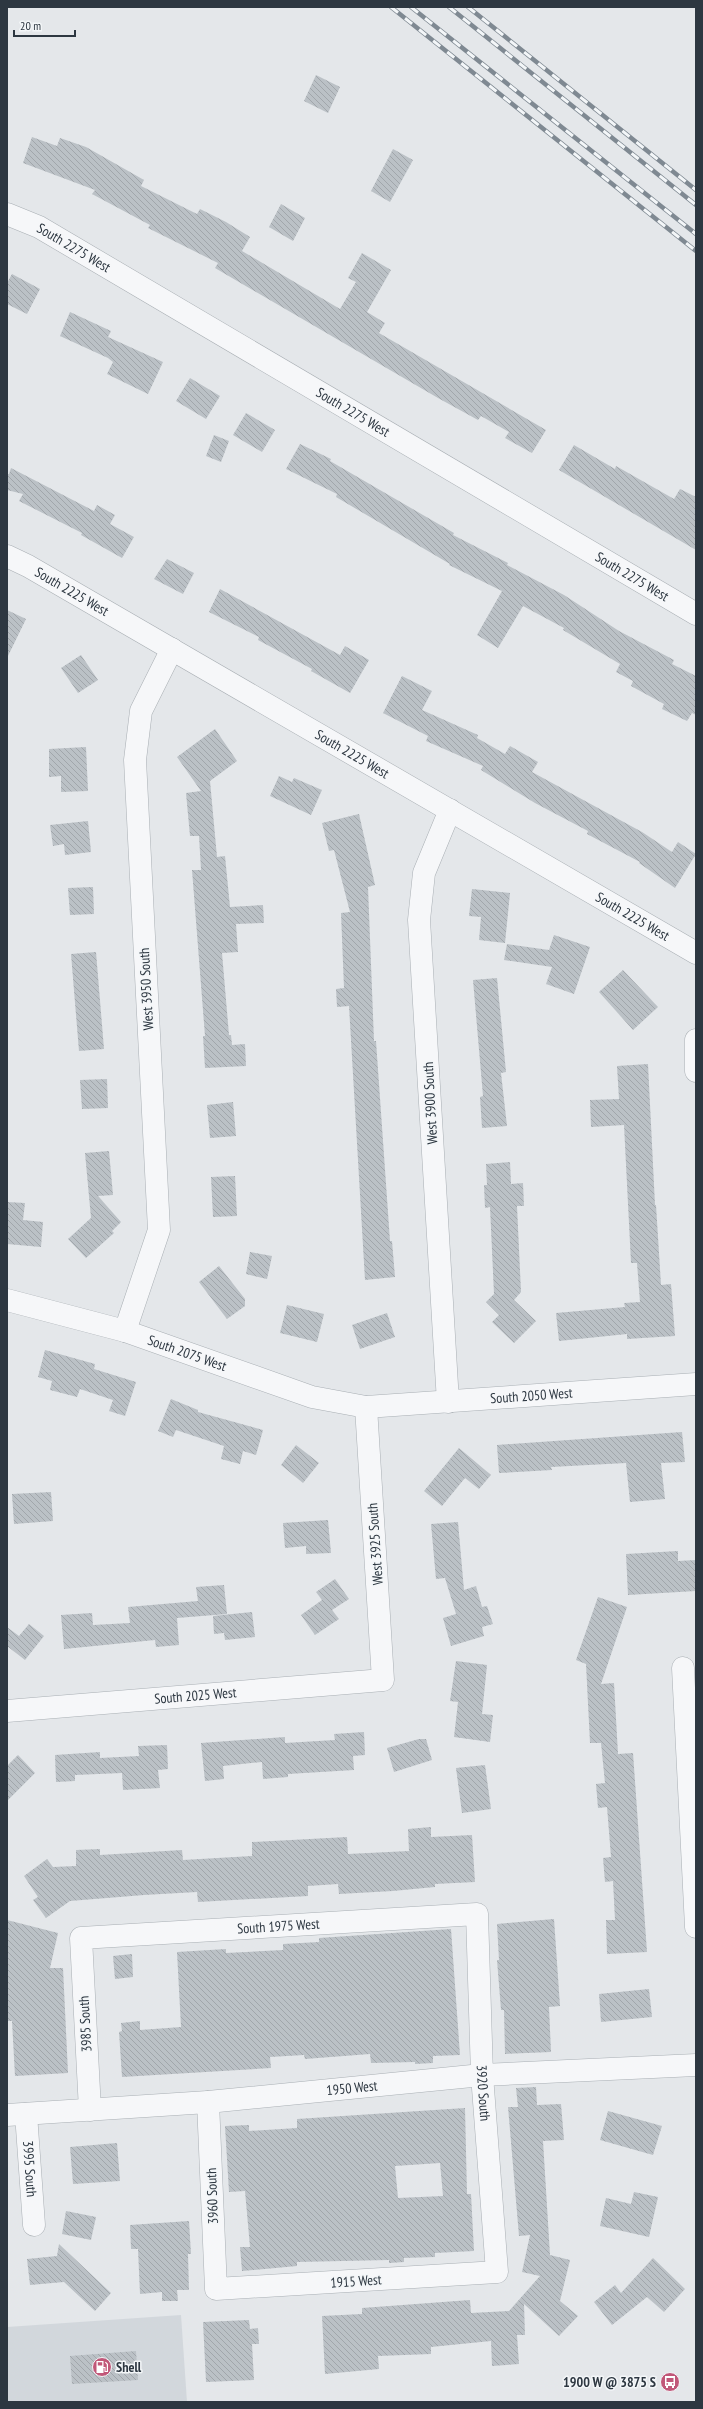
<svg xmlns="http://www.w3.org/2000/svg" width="703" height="2409" font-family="'PT Sans Narrow',sans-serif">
<defs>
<pattern id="building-back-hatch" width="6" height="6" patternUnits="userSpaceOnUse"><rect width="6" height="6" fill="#bbc1c6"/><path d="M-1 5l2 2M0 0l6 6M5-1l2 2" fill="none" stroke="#a1a6ab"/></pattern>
</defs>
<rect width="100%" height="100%" fill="#e4e7ea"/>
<polygon fill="#d2d7dc" points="181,2315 187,2402 7,2402 7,2327"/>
<g fill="url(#building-back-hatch)" fill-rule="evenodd">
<polygon points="316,75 340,87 328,113 304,101"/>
<polygon points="32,137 57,146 60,138 86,147 144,180 141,186 197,214 200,209 226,222 250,237 242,251 340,309 356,282 348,278 362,253 391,270 367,312 385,323 379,333 546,430 532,453 505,438 509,432 481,416 478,420 438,398 215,268 218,263 148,228 150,225 92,194 95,190 23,163"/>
<polygon points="393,149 413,160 390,202 371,191"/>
<polygon points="281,204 305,218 293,241 269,227"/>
<polygon points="12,274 40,289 27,314 7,304 7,283"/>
<polygon points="70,312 111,331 108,337 163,362 148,394 107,374 113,362 108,358 60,336"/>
<polygon points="190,378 220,396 206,419 176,401"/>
<polygon points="246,413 275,430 262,452 233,435"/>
<polygon points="214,435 229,441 221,462 206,456"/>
<polygon points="300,444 331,459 330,461 454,533 453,535 508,563 507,565 564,595 619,631 674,660 672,664 696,676 696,715 692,713 687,721 662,709 664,704 631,686 633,681 616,672 620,664 563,630 564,628 523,606 498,648 477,635 502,591 449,565 450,564 336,497 337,494 286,469"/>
<polygon points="574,445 615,469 616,466 674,499 680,489 696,497 696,550 559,470"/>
<polygon points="11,468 94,511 97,505 115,515 110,524 134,537 122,558 81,535 82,533 19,501 23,494 7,490 7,474 9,474"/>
<polygon points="167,559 194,573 183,594 154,579"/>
<polygon points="220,589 340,655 345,646 369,660 350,693 311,671 312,669 258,640 259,637 209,612"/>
<polygon points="7,610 26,619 7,658"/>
<polygon points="81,655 98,680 78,693 61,668"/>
<polygon points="402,676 432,691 422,710 478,735 477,738 505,754 510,746 538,762 532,772 642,832 672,852 678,842 696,854 675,888 639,863 640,862 587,834 588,831 535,803 481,770 483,766 426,741 428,736 383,713"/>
<polygon points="215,729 237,761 210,781 217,857 225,856 230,907 263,905 264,923 236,924 238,952 222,953 229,1035 231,1035 232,1045 245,1044 246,1066 205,1068 203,1036 205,1036 192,870 201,870 199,836 190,836 186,793 201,791 177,757"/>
<polygon points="86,747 88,791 61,792 61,776 49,777 49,749"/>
<polygon points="279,776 292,782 294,778 322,790 311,815 270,796"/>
<polygon points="359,814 375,885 368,887 374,1041 376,1041 390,1241 392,1241 395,1277 365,1280 349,1006 337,1007 336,989 344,988 341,913 350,912 334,850 329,851 322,823"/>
<polygon points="88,821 91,852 65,855 64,844 53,846 50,825"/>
<polygon points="93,887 94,914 70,915 68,888"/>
<polygon points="472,889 510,893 505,943 479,940 481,917 469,916"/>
<polygon points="554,935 590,947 574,994 546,984 552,967 504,960 507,944 549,950"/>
<polygon points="96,952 104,1049 79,1051 71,954"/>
<polygon points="623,970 658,1007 633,1030 599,992"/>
<polygon points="497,978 506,1072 501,1073 507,1126 482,1128 480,1097 483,1096 473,980"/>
<polygon points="648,1064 655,1205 656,1205 661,1285 671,1284 675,1336 627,1339 627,1334 559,1341 556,1313 625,1307 624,1303 640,1302 637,1263 631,1263 624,1125 591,1127 590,1100 619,1099 617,1066"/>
<polygon points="107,1079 108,1108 82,1109 80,1080"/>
<polygon points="233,1102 236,1136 210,1138 207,1105"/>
<polygon points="109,1151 113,1195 98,1196 121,1222 112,1231 114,1233 86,1258 68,1239 91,1218 85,1153"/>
<polygon points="510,1162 511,1184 523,1183 524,1206 517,1206 521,1292 514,1300 536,1321 514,1343 492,1322 499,1315 486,1302 494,1294 490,1207 485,1208 484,1185 487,1185 486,1164"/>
<polygon points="235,1176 237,1216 213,1217 211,1177"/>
<polygon points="7,1202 25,1203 23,1220 43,1222 41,1247 7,1244"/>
<polygon points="250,1252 272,1256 267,1279 246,1274"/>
<polygon points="219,1266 245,1299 245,1306 227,1319 199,1282"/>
<polygon points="287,1305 324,1314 317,1342 280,1333"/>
<polygon points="387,1313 395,1337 360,1349 352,1325"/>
<polygon points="45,1350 95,1364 94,1369 136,1382 125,1416 109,1411 113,1400 80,1389 77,1397 50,1390 52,1381 38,1377"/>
<polygon points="171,1399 198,1410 198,1412 263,1430 256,1455 243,1451 240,1464 221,1459 224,1446 176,1430 173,1437 158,1431"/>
<polygon points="682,1432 685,1462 661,1463 665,1499 630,1502 626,1463 551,1467 552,1470 499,1473 497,1445"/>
<polygon points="296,1445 319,1463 303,1483 281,1465"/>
<polygon points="459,1448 491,1475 479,1489 465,1478 442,1506 424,1491"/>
<polygon points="51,1492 53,1521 14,1524 12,1494"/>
<polygon points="328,1520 331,1553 306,1554 306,1546 285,1548 283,1523"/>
<polygon points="458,1522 464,1590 476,1586 482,1607 487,1606 493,1624 482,1627 484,1636 451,1646 443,1618 456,1614 445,1578 436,1579 431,1524"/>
<polygon points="678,1551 678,1561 696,1560 696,1591 628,1595 626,1554"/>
<polygon points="335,1579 349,1599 332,1610 339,1619 315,1635 301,1615 322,1600 316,1592"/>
<polygon points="224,1585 227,1614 177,1618 179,1645 156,1647 155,1640 64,1649 61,1615 92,1613 93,1625 130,1623 128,1607 198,1601 196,1587"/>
<polygon points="598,1597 627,1607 601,1684 614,1683 618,1754 633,1753 647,1952 607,1954 606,1920 615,1920 613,1881 605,1882 603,1858 611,1857 607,1807 598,1808 596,1784 605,1783 601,1743 590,1743 586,1664 576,1660"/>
<polygon points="252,1612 255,1637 225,1640 224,1633 214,1634 213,1616"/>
<polygon points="29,1624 44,1636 25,1660 7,1646 7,1627 19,1636"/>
<polygon points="456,1661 487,1665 482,1714 493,1715 490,1742 454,1737 458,1702 450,1701"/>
<polygon points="364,1732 365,1755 353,1756 354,1770 288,1774 288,1777 263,1779 262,1762 223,1766 224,1779 205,1781 201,1743 285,1737 285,1743 335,1740 334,1734"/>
<polygon points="419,1739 426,1739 432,1760 394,1772 387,1748"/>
<polygon points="167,1745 168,1769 158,1770 160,1788 123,1790 122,1773 75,1775 75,1781 56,1782 55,1755 100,1752 100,1758 139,1756 138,1746"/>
<polygon points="18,1755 35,1773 7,1801 7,1766"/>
<polygon points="485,1765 491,1809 462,1813 456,1768"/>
<polygon points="431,1827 431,1837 472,1835 475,1882 435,1884 435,1887 393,1891 339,1894 338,1884 308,1886 308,1896 198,1902 197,1892 144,1895 70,1901 46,1918 33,1900 38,1897 24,1876 47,1859 53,1867 76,1866 76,1850 100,1849 100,1855 182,1850 183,1860 252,1856 252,1842 347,1837 348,1854 409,1851 408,1829"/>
<polygon points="554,1919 560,2006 549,2007 551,2052 505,2054 504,2010 501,2010 497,1960 499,1960 497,1924"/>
<polygon points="7,1920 58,1933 50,1968 63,1968 68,2073 15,2076 12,2021 7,2021"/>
<polygon points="451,1929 460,2055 433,2056 433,2063 415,2064 415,2062 371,2063 370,2054 305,2059 304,2055 270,2057 271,2068 122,2077 119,2032 122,2031 121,2023 140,2021 140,2030 181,2027 177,1952 226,1949 226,1953 283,1950 283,1944 319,1942 319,1938"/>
<polygon points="132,1954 133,1977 115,1979 113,1956"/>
<polygon points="649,1989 652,2017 601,2022 599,1994"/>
<polygon points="536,2087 537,2105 561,2104 564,2140 543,2141 550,2255 570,2260 560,2301 578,2316 559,2336 524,2304 525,2335 517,2335 519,2364 492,2366 491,2341 431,2347 431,2354 378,2356 379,2369 325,2374 322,2316 362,2314 362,2308 470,2300 471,2313 509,2311 540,2276 522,2272 530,2235 519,2236 508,2107 518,2107 516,2088"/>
<path d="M465,2108L467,2194H471L474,2251L435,2253V2257L404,2258V2262L389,2263V2260L297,2262V2266L242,2271L240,2247H250L245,2191L229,2192L225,2126L249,2125V2131L297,2128V2119ZM440,2163L443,2196L398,2198L395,2166Z"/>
<polygon points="608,2111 662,2126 653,2155 600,2140"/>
<polygon points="117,2143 120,2181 73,2184 70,2147"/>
<polygon points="634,2192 658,2197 649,2237 600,2226 606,2198 631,2204"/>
<polygon points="66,2211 96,2217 91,2240 62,2234"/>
<polygon points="189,2221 191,2254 188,2254 189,2290 177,2290 178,2301 162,2301 162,2292 140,2294 138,2249 131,2249 130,2225"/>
<polygon points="59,2244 111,2293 95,2311 64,2282 30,2285 27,2259 57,2256"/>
<polygon points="653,2258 685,2289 664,2312 647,2297 612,2325 594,2302 615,2285 621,2293"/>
<polygon points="249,2320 250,2329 258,2328 259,2344 252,2344 254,2380 206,2382 203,2322"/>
<polygon points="136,2351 138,2380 72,2384 70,2356"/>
</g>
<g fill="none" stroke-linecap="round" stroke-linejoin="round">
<defs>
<g id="minor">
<path id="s1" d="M7,214L39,227L696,614"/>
<path id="s2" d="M7,556L28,566L696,953"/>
<polyline points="696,1040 696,1071"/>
<path id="s3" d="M7,1300L125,1331L312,1397L366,1407L696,1384"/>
<polyline points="125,1331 159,1230 135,760 141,711 172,649"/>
<polyline points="448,1402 419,920 424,873 450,810"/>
<polyline points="683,1668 696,1927"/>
<path id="s4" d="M7,1711L383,1680L366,1407"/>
<path id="s5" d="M90,2110L81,1938L477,1914L482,2075L497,2272L216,2289L208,2102"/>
<path id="s6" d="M26,2114L34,2225"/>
<path id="s7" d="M7,2115L208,2102L482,2075L696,2065"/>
</g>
</defs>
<use href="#minor" stroke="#a9afb4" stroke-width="23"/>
<use href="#minor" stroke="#f6f7f9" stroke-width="22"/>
<defs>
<g id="rail">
<polyline points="391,7 696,251"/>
<polyline points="411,7 696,234"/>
<polyline points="449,7 696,205"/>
<polyline points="468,7 696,190"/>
</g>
</defs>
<use href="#rail" stroke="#7f8992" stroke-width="4.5"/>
<use href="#rail" stroke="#f3f6f8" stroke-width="3" stroke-dasharray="9" stroke-linecap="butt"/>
</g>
<defs>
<symbol id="fuel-disc" viewBox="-11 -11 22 22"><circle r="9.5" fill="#c15778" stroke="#f3f6f8"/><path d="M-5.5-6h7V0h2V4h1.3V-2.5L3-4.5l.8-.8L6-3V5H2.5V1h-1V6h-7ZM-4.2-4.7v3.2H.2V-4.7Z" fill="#fff"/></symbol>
<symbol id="bus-disc" viewBox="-11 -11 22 22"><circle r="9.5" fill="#c15778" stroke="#f3f6f8"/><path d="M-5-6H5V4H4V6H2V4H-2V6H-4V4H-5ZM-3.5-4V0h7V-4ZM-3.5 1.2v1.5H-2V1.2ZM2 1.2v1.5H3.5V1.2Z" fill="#fff"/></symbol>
</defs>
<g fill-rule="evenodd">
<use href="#fuel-disc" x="91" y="2356" width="22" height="22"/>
<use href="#bus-disc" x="659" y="2371" width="22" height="22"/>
</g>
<g text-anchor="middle" stroke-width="3" stroke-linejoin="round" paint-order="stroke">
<g font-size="14" fill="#2d3741" stroke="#f3f6f8">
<text dy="5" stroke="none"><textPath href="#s1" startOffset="75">South 2275 West</textPath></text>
<text dy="5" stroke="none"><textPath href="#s1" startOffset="399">South 2275 West</textPath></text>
<text dy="5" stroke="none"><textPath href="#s1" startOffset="723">South 2275 West</textPath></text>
<text dy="5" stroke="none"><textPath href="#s2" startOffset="74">South 2225 West</textPath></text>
<text dy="5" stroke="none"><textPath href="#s2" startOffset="398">South 2225 West</textPath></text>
<text dy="5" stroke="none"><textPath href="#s2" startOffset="722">South 2225 West</textPath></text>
<text transform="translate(146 989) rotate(-93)" y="5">West 3950 South</text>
<text transform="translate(430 1103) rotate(-93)" y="5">West 3900 South</text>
<text dy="5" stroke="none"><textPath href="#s3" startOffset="188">South 2075 West</textPath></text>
<text dy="5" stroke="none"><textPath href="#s3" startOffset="541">South 2050 West</textPath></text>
<text transform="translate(375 1544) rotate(-94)" y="5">West 3925 South</text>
<text dy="5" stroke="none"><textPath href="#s4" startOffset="189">South 2025 West</textPath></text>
<text dy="5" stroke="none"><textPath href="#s5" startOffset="370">South 1975 West</textPath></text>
<text transform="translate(85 2024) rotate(-93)" y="5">3985 South</text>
<text dy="5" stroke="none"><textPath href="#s7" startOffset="346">1950 West</textPath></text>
<text dy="5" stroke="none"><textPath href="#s5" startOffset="748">3920 South</textPath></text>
<text dy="5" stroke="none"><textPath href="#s6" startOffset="55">3995 South</textPath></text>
<text transform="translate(212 2196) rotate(-92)" y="5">3960 South</text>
<text transform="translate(356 2281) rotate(-4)" y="5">1915 West</text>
</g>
<g font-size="14" font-weight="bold" fill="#2d3741" stroke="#f3f6f8" text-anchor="start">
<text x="116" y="2372">Shell</text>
<text x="656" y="2387" text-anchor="end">1900 W @ 3875 S</text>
</g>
</g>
<rect width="703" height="2409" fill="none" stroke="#2d3741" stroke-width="16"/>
<path d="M14 30v6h61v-6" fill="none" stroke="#2d3741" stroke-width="2"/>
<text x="20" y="30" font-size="12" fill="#2d3741" stroke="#f3f6f8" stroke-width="3" paint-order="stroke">20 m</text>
</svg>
